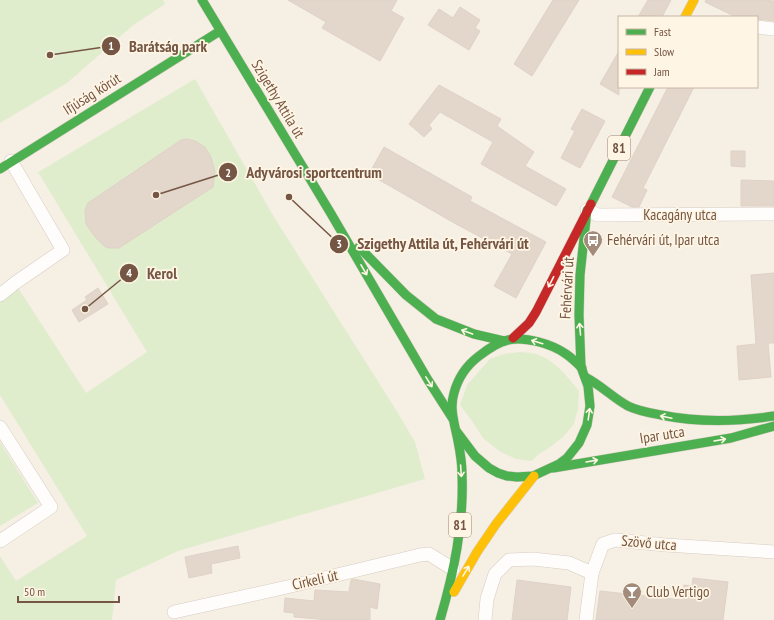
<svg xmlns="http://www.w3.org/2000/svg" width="774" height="620" font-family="'PT Sans Narrow',sans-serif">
<rect width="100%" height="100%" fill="#f6efe4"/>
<g fill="#e0edcd">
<polygon points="0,0 163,0 165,4 132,26 67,83 0,123"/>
<polygon points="195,79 274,217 398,413 415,442 425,479 178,551 116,580 112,620 0,620 0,556 16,581 87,536 0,395 0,295 15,283 86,393 147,352 38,172"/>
<path d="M520,352C525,352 531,353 536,354C555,360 567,376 579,391L578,409L574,424L563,437L549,448L539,454L532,461L516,459L499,451L483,438L472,421L460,405L467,385L490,359L504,354Z"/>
<polygon points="0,442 38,503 0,526"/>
</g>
<g fill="#e3d6cb" stroke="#dfd2c6">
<polygon points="288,0 397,0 391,11 404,18 380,61 322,28 326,22"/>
<polygon points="553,0 579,0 532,76 514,64"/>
<polygon points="648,0 671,0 662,17 638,17"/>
<polygon points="706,0 760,0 774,1 774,21 757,19 758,17 736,17 705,2"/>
<polygon points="460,7 480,20 475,28 480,31 469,50 428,25 439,9 453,18"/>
<polygon points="619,51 619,95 600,84"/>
<polygon points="439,85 501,119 497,126 534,152 525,166 566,189 556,206 481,164 493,142 440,112 429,125 432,129 424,137 409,124"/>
<polygon points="668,87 694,87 643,188 647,190 639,207 632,207 612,197"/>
<polygon points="582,109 605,121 580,168 561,158 575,131 571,129"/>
<polygon points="187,139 195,141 205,147 211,157 215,172 213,187 119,248 108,248 104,246 95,237 86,224 85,210 88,203 181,140"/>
<polygon points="384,147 472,197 470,201 546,242 516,298 494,286 512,254 456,224 369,174"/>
<polygon points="731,151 745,151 745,167 731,166"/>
<polygon points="741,180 774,181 774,206 741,206"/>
<polygon points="774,273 774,343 768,343 771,377 739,380 737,346 756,344 751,275"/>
<polygon points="98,288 108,304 79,322 72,310 87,300 85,297"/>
<polygon points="238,546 240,558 211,564 212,573 189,578 185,557"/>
<polygon points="693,578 728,582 723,620 596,620 600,591 682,600 684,585 692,586"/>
<polygon points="353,579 380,584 377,609 370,607 370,620 329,620 294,617 294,613 284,612 285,598 314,601 315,590 349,592 351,580"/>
<polygon points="517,580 571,587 567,620 512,620"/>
</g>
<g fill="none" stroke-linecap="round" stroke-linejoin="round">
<defs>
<g id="street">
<polyline points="757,27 774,29"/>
<polyline points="587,210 598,215 774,214"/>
<polyline points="0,295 15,283 63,250 11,161"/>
<polyline points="0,427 51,507 0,541"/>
<polyline points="174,612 287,587 420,555 429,554 453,569"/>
<polyline points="485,620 487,599 495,574 509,560 533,559 569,563 592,573"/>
<polyline points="586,620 592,573 603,544 615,540 666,545 774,552"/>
</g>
<g id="fast">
<polyline points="202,0 330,212 428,380 453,419"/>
<polyline points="0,169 220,31"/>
<polyline points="591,204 650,87"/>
<polyline points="359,247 406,295 436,319 474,334 504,341"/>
<path d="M585,377C601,385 613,398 628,406C638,411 650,413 661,415C700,423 735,422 774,416"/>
<polyline points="457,432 475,456 489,468 498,473 507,476 517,477 533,476 559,464 567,458 579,443 587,425 590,406 588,386 581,367 579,315 580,275 587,210"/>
<polyline points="553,468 731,438 774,426"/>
<path d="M440,620C454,572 464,524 462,474C462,463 460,451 458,441C455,425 449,409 454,393C458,378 467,365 479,356C488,349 498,342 508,340C525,336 552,344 566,354C572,358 577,363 582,368"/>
</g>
<g id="slow">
<polyline points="685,17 694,0"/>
<polyline points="454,592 477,552 496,524 534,476"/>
</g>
<polyline id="jam" points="513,338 529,323 536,312 591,204"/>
</defs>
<use href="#street" stroke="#d7ccc3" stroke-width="14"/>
<use href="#fast" stroke="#d6cbc1" stroke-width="10"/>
<use href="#slow" stroke="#d6cbc1" stroke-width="10"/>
<use href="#jam" stroke="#d6cbc1" stroke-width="10"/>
<use href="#street" stroke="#fefdfb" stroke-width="13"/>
<use href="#fast" stroke="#4caf50" stroke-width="9"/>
<use href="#slow" stroke="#ffc107" stroke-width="9"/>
<use href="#jam" stroke="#c62828" stroke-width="9"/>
</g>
<defs><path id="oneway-shaft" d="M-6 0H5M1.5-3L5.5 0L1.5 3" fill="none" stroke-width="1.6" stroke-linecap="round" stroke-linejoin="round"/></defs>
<g stroke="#fff5e4">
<use href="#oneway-shaft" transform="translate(364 270) rotate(60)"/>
<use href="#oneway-shaft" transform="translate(551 282) rotate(117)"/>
<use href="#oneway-shaft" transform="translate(580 329) rotate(-95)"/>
<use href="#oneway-shaft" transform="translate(467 332) rotate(-160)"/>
<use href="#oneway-shaft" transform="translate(537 342) rotate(-163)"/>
<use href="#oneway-shaft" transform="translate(429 382) rotate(58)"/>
<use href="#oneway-shaft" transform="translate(589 414) rotate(-82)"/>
<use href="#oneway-shaft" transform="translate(666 417) rotate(-168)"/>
<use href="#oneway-shaft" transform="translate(720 440) rotate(-10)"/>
<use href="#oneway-shaft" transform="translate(592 461) rotate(-10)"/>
<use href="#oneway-shaft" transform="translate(461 471) rotate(86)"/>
<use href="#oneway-shaft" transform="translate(466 571) rotate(-59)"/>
</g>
<defs>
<symbol id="bus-pin" viewBox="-11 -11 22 30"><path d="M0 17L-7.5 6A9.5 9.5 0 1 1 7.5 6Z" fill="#a28b7b" stroke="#fff5e4"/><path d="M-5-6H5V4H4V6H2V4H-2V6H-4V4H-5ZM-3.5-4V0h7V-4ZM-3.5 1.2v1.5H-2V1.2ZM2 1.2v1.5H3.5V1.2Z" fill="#fff"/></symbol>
<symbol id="bar-pin" viewBox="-11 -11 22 30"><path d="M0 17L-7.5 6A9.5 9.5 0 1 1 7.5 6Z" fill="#a28b7b" stroke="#fff5e4"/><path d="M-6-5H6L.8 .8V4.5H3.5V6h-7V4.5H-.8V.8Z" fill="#fff"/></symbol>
</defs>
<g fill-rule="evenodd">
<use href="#bus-pin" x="582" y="229" width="22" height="30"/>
<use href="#bar-pin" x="621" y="581" width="22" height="30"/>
</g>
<g text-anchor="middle" stroke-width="3.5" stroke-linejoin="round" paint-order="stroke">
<g fill="#fff5e4" stroke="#9e8573" stroke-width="1">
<rect x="608" y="136" width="22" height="24" rx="3"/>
<rect x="449" y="513" width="22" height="24" rx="3"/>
</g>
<g font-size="14" font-weight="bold" fill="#755543">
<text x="619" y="153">81</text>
<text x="460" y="530">81</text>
</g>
<g font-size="15" fill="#755543" stroke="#fff5e4">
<text transform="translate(92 94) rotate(-32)" y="5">Ifjúság körút</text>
<text transform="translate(278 99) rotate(59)" y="5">Szigethy Attila út</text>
<text x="680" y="220">Kacagány utca</text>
<text transform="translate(567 288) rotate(-87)" y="5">Fehérvári út</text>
<text transform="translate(662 435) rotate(-9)" y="5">Ipar utca</text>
<text transform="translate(649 543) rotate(5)" y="5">Szövő utca</text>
<text transform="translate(315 580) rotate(-13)" y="5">Cirkeli út</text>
</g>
<g font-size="15" fill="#755543" stroke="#fff5e4" text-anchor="start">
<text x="607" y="245">Fehérvári út, Ipar utca</text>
<text x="646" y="597">Club Vertigo</text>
</g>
</g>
<path fill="none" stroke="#755543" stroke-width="1.5" d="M50 55L111 46M156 195L228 172M289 197L339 244M85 309L129 273"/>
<g fill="#755543" stroke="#fff5e4" stroke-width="1.5">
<circle cx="50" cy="55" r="4"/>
<circle cx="156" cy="195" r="4"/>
<circle cx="289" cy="197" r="4"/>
<circle cx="85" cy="309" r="4"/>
<circle cx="111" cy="46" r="10"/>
<circle cx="228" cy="172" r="10"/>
<circle cx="339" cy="244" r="10"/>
<circle cx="129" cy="273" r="10"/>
</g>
<g font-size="12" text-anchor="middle" font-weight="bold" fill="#fff">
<text x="111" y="50">1</text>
<text x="228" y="177">2</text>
<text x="339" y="248">3</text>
<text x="129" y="277">4</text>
</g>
<g font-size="16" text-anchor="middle" font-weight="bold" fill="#755543" stroke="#fff5e4" stroke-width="3.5" stroke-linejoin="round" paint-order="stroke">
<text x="168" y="52">Barátság park</text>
<text x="314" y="178">Adyvárosi sportcentrum</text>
<text x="443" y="249">Szigethy Attila út, Fehérvári út</text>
<text x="162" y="279">Kerol</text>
</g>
<rect x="618" y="16" width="140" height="72" fill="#fff5e4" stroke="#c8b5a4"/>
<rect x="626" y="29" width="20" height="6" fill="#4caf50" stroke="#c8b5a4"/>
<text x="654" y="36" font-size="12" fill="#755543">Fast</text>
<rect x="626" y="49" width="20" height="6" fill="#ffc107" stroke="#c8b5a4"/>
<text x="654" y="56" font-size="12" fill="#755543">Slow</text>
<rect x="626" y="69" width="20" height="6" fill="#c62828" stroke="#c8b5a4"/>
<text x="654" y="76" font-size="12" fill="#755543">Jam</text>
<path d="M18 596v6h101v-6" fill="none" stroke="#755543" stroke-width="2"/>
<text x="24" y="596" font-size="12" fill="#755543" stroke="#fff5e4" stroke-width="3" paint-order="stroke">50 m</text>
</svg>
